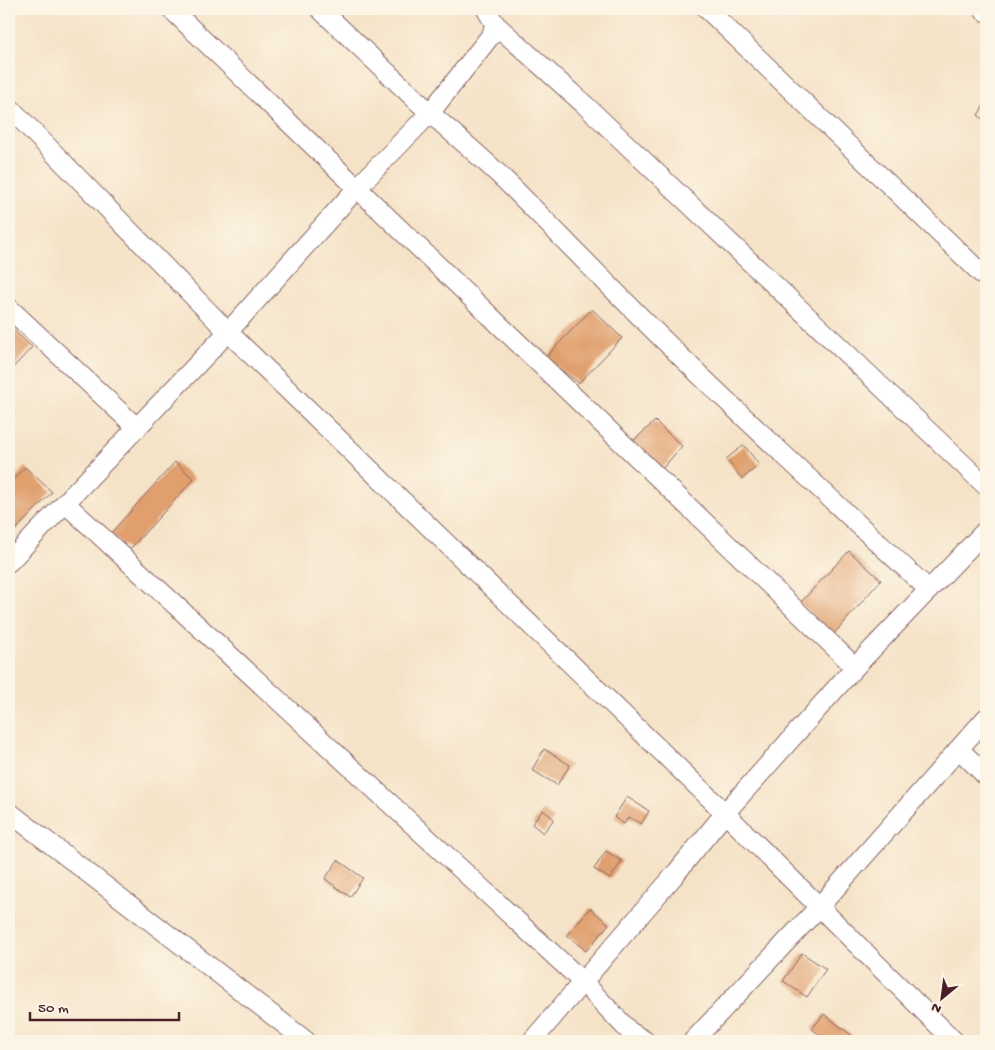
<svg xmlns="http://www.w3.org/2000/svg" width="995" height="1050" font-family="'Gochi Hand',sans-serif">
<rect width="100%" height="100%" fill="#fcf5e5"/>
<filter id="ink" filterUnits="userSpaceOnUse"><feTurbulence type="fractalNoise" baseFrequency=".02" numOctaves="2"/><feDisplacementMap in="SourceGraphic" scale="10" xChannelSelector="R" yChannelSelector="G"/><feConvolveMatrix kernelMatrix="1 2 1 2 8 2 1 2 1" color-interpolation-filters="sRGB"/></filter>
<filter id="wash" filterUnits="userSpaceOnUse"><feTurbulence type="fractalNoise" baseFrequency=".0096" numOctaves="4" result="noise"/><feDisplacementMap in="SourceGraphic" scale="20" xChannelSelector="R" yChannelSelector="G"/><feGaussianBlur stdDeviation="1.12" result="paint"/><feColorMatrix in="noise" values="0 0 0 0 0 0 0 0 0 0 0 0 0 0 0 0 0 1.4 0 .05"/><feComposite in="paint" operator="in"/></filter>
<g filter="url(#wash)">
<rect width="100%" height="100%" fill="#f5e3c8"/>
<g id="blocks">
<g fill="#e09f6d">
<polygon points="986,102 986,122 978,115"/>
<polygon points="592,309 622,338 579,383 545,358"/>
<polygon points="9,326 32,347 9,372"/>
<polygon points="655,421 682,446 661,470 633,441"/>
<polygon points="744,445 759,465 742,479 726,459"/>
<polygon points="175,462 194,479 129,550 110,534"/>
<polygon points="25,467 52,492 13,533 9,529 9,484"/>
<polygon points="849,551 881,580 833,635 800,603"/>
<polygon points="544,749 570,765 557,785 532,770"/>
<polygon points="627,797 649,811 641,824 629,817 624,824 614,817"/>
<polygon points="543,810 554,819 543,833 532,824"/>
<polygon points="606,851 622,861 610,879 594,869"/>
<polygon points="338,860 363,878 350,897 325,879"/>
<polygon points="590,908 609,924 586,951 567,935"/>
<polygon points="802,953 826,969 807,997 783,981"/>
<polygon points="824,1014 855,1038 853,1041 828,1041 812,1029"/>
</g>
</g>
</g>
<g filter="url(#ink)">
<use href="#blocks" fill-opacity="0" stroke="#866462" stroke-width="1"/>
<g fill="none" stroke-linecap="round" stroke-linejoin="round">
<defs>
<g id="minor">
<polyline points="171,9 855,667"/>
<polyline points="320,9 430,113 492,34 495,24 486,9"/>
<polyline points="707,9 986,278"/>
<polyline points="983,9 986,12"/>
<polyline points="495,24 585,105 986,486"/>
<polyline points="9,107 228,332 725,813 954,1041"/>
<polyline points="9,308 137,428"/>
<polyline points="65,503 583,982 629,1031 645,1041"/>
<path d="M9,562L228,332L357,188L430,113C457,137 485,160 511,186C566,241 620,298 676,352C759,433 844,511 929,590"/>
<polyline points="959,749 986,776"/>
<polyline points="9,812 306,1041"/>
<polyline points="532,1041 672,878 725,813 855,667 986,530"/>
<polyline points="693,1041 819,907 986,718"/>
</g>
</defs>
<use href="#minor" stroke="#866462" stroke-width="21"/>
<use href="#minor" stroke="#fff" stroke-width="19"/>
</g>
</g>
<rect width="995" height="1050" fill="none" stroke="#fcf5e5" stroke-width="30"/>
<g transform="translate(942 998) rotate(209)" stroke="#fcf5e5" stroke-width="4" paint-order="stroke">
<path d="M0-4L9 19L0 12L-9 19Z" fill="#4a1f2b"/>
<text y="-8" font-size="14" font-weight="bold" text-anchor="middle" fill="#4a1f2b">N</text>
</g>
<path d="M30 1012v8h149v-8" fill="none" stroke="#4a1f2b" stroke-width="2.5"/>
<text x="38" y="1012" font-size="15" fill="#4a1f2b" stroke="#fcf5e5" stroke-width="4" paint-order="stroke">50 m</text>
</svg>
